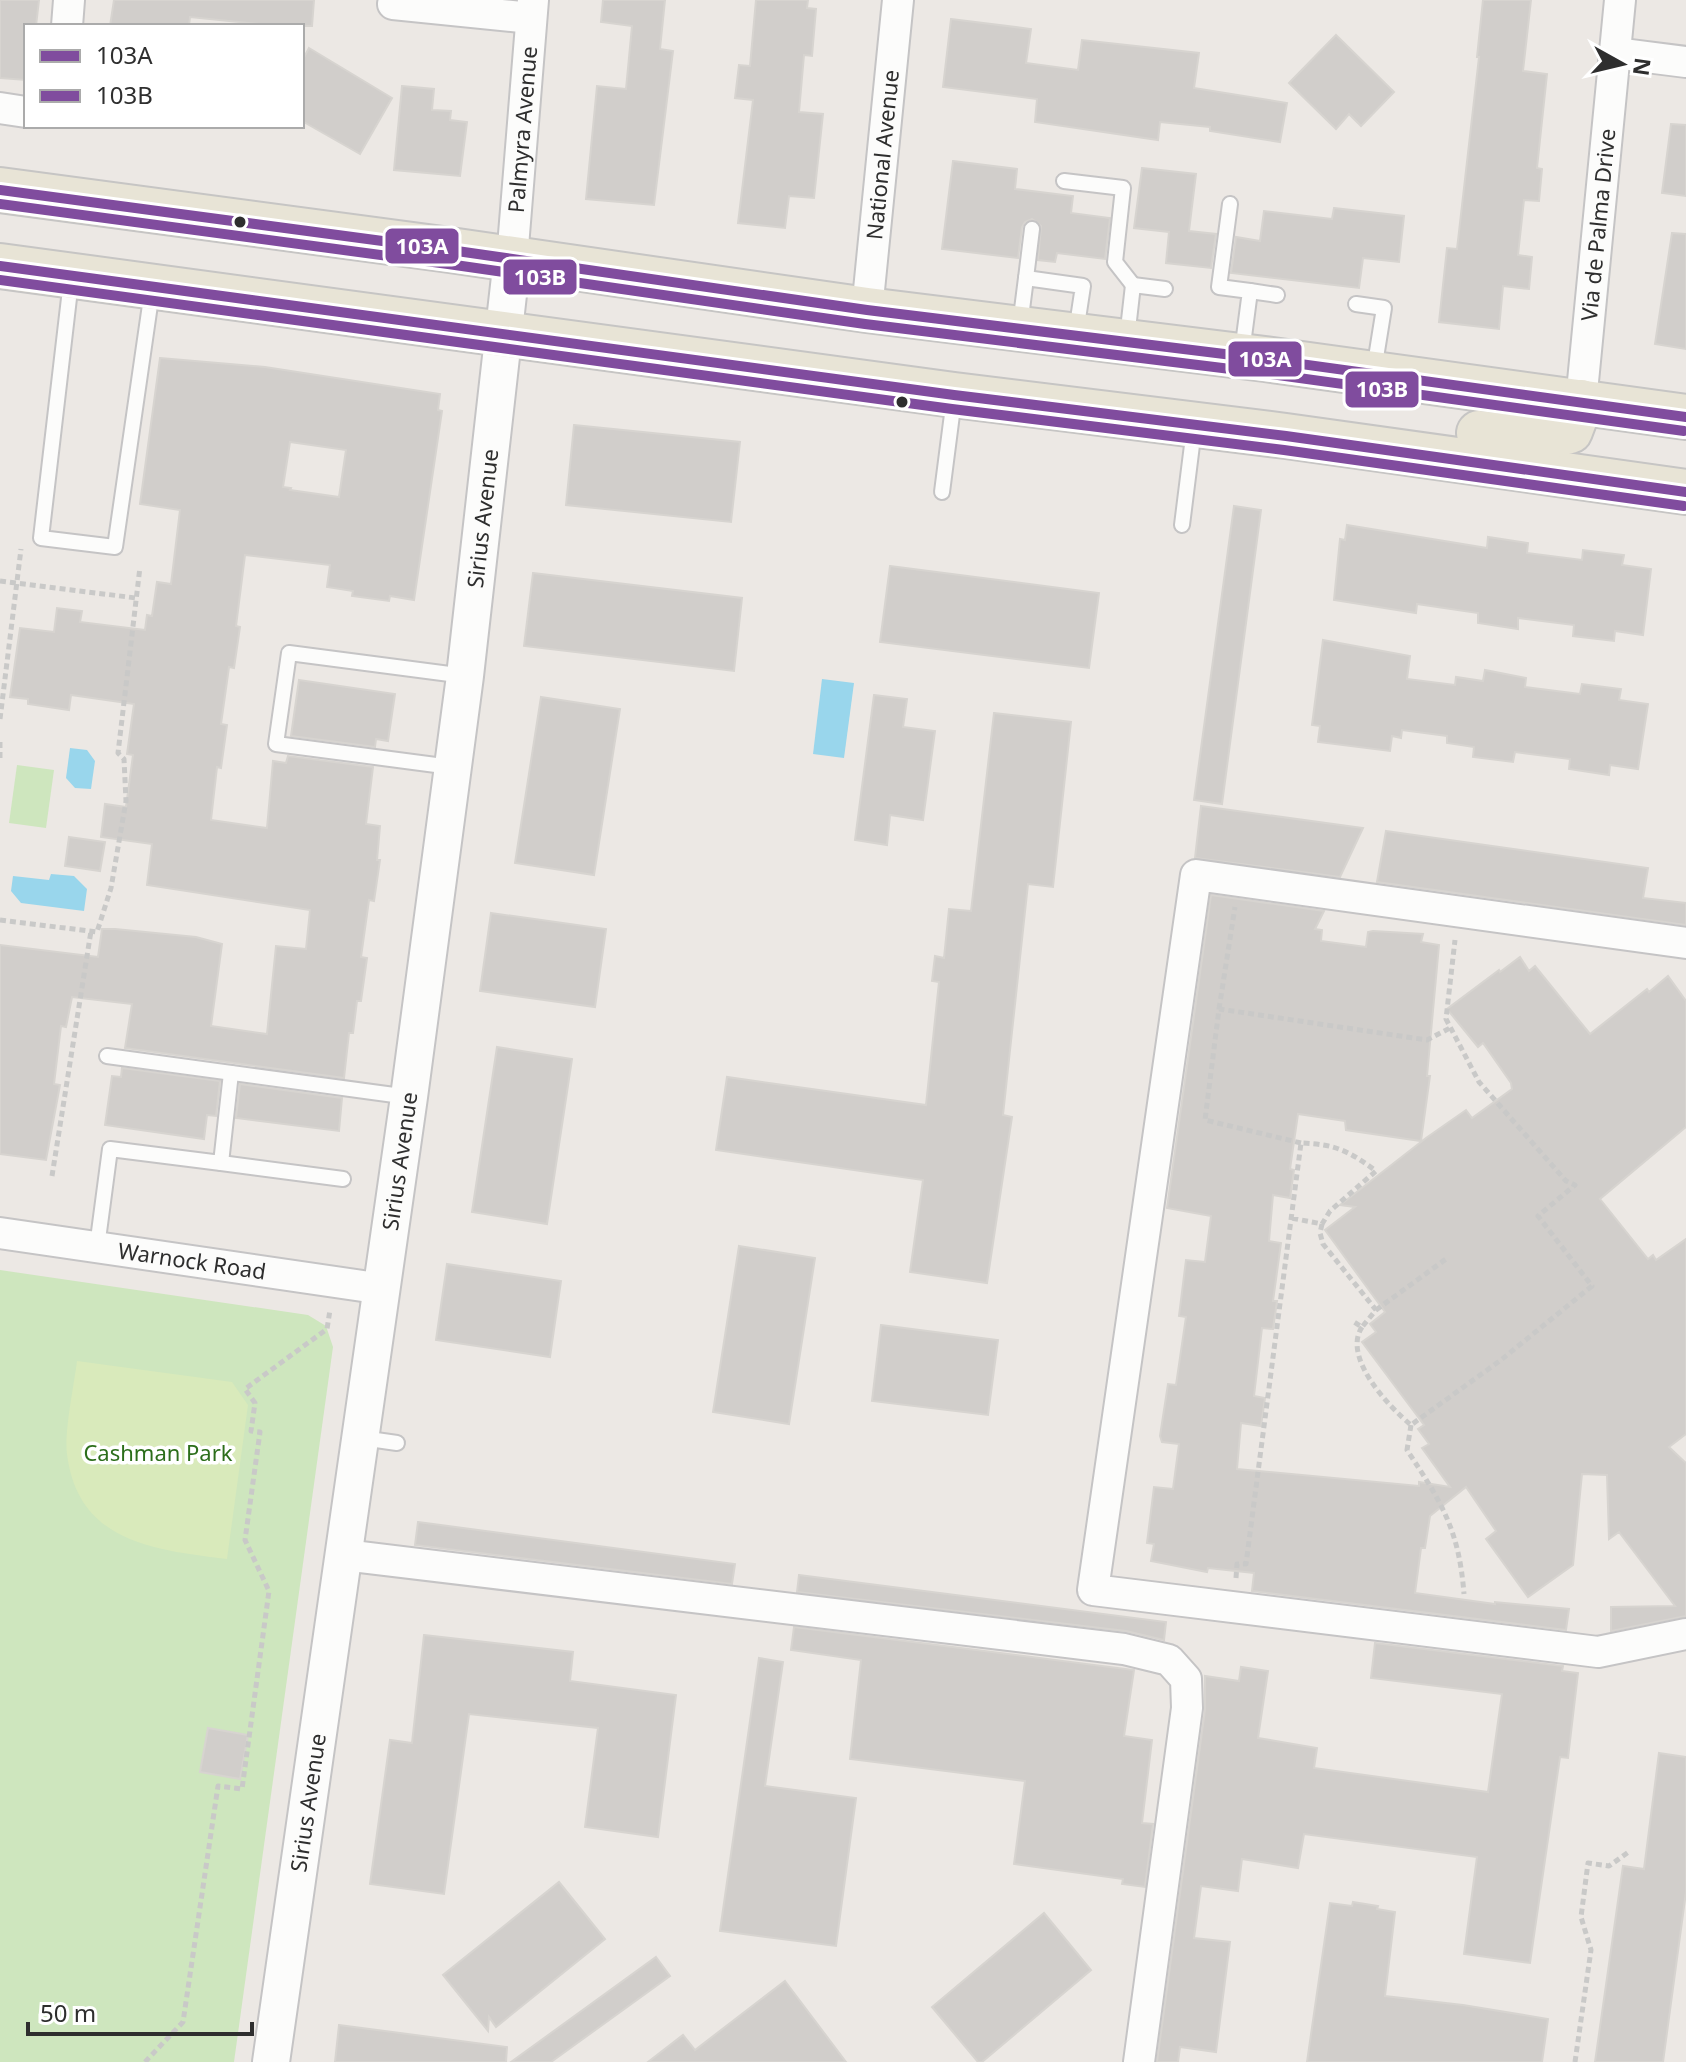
<svg xmlns="http://www.w3.org/2000/svg" width="1686" height="2062" font-family="'Noto Sans',sans-serif">
<rect width="100%" height="100%" fill="#ece8e4"/>
<g fill="#cee6be">
<polygon points="17,765 54,770 46,828 9,823"/>
<polygon points="0,1270 308,1315 326,1326 333,1347 234,2062 0,2062"/>
</g>
<path fill="#d9eabb" d="M77,1361L232,1382L248,1405L227,1559C155,1550 78,1543 67,1454C64,1433 74,1385 77,1361Z"/>
<g fill="#99d6ec">
<polygon points="822,679 854,683 844,758 813,754"/>
<polygon points="70,748 87,750 95,761 91,789 75,788 66,778"/>
<polygon points="51,874 74,876 87,889 84,911 21,903 11,891 13,876 49,880"/>
</g>
<g fill="#d1cecb" stroke="#d7d4d0" stroke-width="2" fill-rule="evenodd">
<polygon points="0,0 39,0 36,26 26,26 26,80 0,78"/>
<polygon points="114,0 314,0 312,26 279,26 190,17 189,26 110,26"/>
<polygon points="603,0 665,0 660,49 673,51 654,205 586,199 597,86 626,89 632,26 601,22"/>
<polygon points="756,0 808,0 807,8 816,9 812,56 804,55 799,112 823,114 814,198 789,196 785,228 738,223 753,100 735,98 739,65 750,66"/>
<polygon points="1483,0 1531,0 1523,71 1547,74 1537,168 1542,169 1539,201 1524,200 1518,255 1532,257 1529,289 1503,286 1499,329 1439,322 1447,248 1457,249 1479,57 1477,57"/>
<polygon points="951,19 1031,29 1026,63 1078,70 1082,40 1199,53 1194,88 1287,103 1280,142 1210,131 1210,127 1160,122 1158,140 1035,122 1037,99 943,87"/>
<polygon points="1336,35 1394,92 1361,126 1349,114 1336,129 1289,83"/>
<polygon points="309,48 392,98 360,154 302,121 302,61"/>
<polygon points="402,86 434,89 432,110 451,111 450,120 467,122 460,176 394,170"/>
<polygon points="1671,124 1686,125 1686,196 1662,193"/>
<polygon points="953,161 1017,169 1015,189 1073,196 1071,213 1110,218 1105,259 1057,253 1055,262 1038,260 1041,226 1032,219 1025,222 1022,227 1018,258 942,249"/>
<polygon points="1142,168 1196,174 1189,231 1216,234 1211,268 1166,263 1169,232 1134,228"/>
<polygon points="1334,208 1404,216 1399,262 1363,258 1359,288 1231,273 1236,237 1260,241 1264,211 1332,219"/>
<polygon points="1672,233 1686,234 1686,349 1655,344"/>
<path d="M160,358L265,367L440,394L438,410L442,411L414,600L390,596L389,601L352,596L353,591L327,587L330,565L245,555L236,626L240,627L234,668L229,667L221,724L227,725L221,768L217,767L211,820L267,828L273,761L286,763L288,756L373,767L366,824L380,826L377,860H380L374,901L369,900L361,957L367,958L361,1001H357L353,1033H349L344,1078L125,1048L132,1004L72,997L66,1027L61,1026L54,1084L60,1085L46,1160L0,1154V945L98,957L102,929H115L196,937L222,944L211,1026L267,1034L276,946L306,949L310,910L147,885L152,844L101,837L105,804L126,807L133,755L127,754L134,704L71,695L69,710L28,704V699L10,697L20,628L54,632L57,608L82,611L80,622L145,630L147,615L152,616L157,582L171,584L180,510L140,504ZM290,442L346,450L339,497L290,490L291,488L283,487Z"/>
<polygon points="574,425 740,442 731,522 566,505"/>
<polygon points="1234,506 1261,510 1222,804 1194,800"/>
<polygon points="1347,525 1487,548 1488,537 1528,543 1527,553 1582,560 1583,550 1624,555 1622,565 1651,569 1643,635 1615,631 1614,641 1573,636 1574,625 1518,618 1518,629 1478,623 1478,613 1417,604 1416,613 1334,600 1340,539 1345,540"/>
<polygon points="890,566 1099,593 1089,668 880,642"/>
<polygon points="533,573 742,598 734,671 524,646"/>
<polygon points="1323,640 1410,656 1407,679 1455,685 1456,677 1483,681 1485,670 1526,678 1525,687 1580,694 1582,684 1621,689 1619,700 1648,704 1638,769 1610,765 1609,775 1569,769 1570,759 1515,752 1513,762 1473,757 1474,747 1447,743 1447,736 1402,730 1401,738 1392,736 1390,751 1318,742 1320,726 1312,725"/>
<polygon points="299,680 395,694 388,741 376,739 375,747 291,736"/>
<polygon points="874,695 907,699 903,727 935,731 923,820 890,815 887,845 855,840"/>
<polygon points="541,697 620,709 594,875 515,863"/>
<polygon points="994,713 1071,722 1053,887 1028,884 1003,1115 1012,1117 987,1283 910,1272 923,1180 716,1150 727,1077 926,1105 939,982 932,981 935,956 944,958 949,909 971,911"/>
<polygon points="1201,806 1363,828 1340,877 1195,858"/>
<polygon points="1386,831 1648,868 1643,898 1686,903 1686,925 1377,882"/>
<polygon points="69,837 105,842 100,871 65,866"/>
<polygon points="1211,895 1324,911 1315,929 1322,930 1321,941 1366,947 1368,932 1373,931 1423,934 1421,942 1439,945 1427,1076 1430,1076 1421,1141 1346,1130 1345,1121 1298,1114 1290,1169 1294,1170 1290,1198 1273,1195 1269,1241 1281,1243 1273,1301 1277,1301 1273,1329 1262,1328 1254,1396 1265,1398 1261,1426 1241,1423 1237,1469 1419,1486 1419,1482 1450,1487 1422,1448 1429,1444 1418,1429 1424,1425 1362,1342 1376,1332 1370,1324 1385,1312 1325,1230 1355,1207 1340,1205 1426,1138 1466,1110 1472,1118 1512,1089 1511,1083 1483,1043 1478,1047 1447,1009 1499,970 1500,972 1520,957 1529,971 1535,966 1590,1034 1647,989 1649,992 1668,976 1686,1001 1686,1127 1600,1199 1648,1259 1653,1255 1656,1260 1686,1239 1686,1434 1669,1447 1686,1463 1686,1616 1611,1631 1611,1607 1675,1606 1619,1532 1609,1539 1607,1475 1582,1474 1573,1565 1528,1597 1486,1539 1496,1531 1466,1487 1430,1516 1425,1548 1421,1548 1415,1593 1495,1604 1495,1602 1569,1609 1566,1630 1252,1591 1254,1573 1208,1568 1207,1572 1151,1561 1154,1544 1147,1543 1154,1487 1173,1489 1179,1444 1162,1442 1160,1436 1168,1384 1176,1385 1186,1317 1179,1316 1186,1260 1205,1262 1211,1216 1167,1208"/>
<polygon points="491,913 606,929 595,1007 480,991"/>
<polygon points="497,1047 572,1059 547,1224 472,1212"/>
<polygon points="122,1068 220,1081 216,1116 207,1115 204,1139 105,1125 112,1076 121,1077"/>
<polygon points="240,1084 342,1098 339,1131 236,1118"/>
<polygon points="739,1246 815,1258 789,1424 713,1412"/>
<polygon points="447,1264 561,1281 550,1357 436,1340"/>
<polygon points="881,1325 998,1340 988,1415 872,1401"/>
<polygon points="418,1522 735,1564 732,1584 415,1545"/>
<polygon points="799,1575 1166,1622 1164,1640 1126,1631 797,1592"/>
<polygon points="794,1627 1134,1670 1124,1736 1152,1740 1142,1823 1153,1824 1145,1887 1122,1884 1123,1879 1014,1864 1025,1781 850,1759 861,1660 791,1650"/>
<polygon points="424,1635 573,1652 570,1681 676,1695 658,1837 585,1827 598,1728 469,1714 444,1894 370,1884 390,1740 412,1743"/>
<polygon points="1375,1643 1563,1666 1562,1671 1578,1673 1568,1758 1560,1757 1530,1963 1464,1954 1477,1857 1304,1834 1298,1868 1242,1859 1238,1891 1201,1886 1194,1938 1230,1942 1216,2052 1180,2047 1178,2062 1157,2062 1205,1710 1205,1676 1239,1681 1241,1667 1268,1671 1258,1738 1317,1748 1314,1768 1488,1792 1502,1694 1371,1678"/>
<polygon points="759,1658 783,1662 765,1786 856,1798 836,1946 720,1931"/>
<polygon points="208,1728 248,1735 240,1779 200,1772"/>
<polygon points="1659,1753 1686,1757 1686,1892 1663,2062 1595,2062 1623,1866 1644,1869"/>
<polygon points="559,1882 605,1939 496,2027 489,2017 488,2031 443,1975"/>
<polygon points="1353,1902 1378,1906 1377,1909 1395,1912 1385,1996 1463,2005 1548,2019 1542,2062 1307,2062 1330,1903 1352,1906"/>
<polygon points="1044,1913 1091,1970 982,2062 978,2062 932,2007"/>
<polygon points="656,1957 670,1976 551,2062 511,2062"/>
<polygon points="785,1981 846,2062 648,2062 683,2035 695,2050"/>
<polygon points="339,2025 507,2047 506,2062 335,2062"/>
</g>
<g fill="none" stroke-linecap="round" stroke-linejoin="round">
<defs>
<g id="service">
<polyline points="1064,181 1123,188 1115,262 1133,285"/>
<polyline points="1230,204 1219,287 1250,291 1242,352"/>
<polyline points="1026,278 1032,229"/>
<polyline points="71,281 41,538 115,547 152,291"/>
<polyline points="1250,291 1277,295"/>
<polyline points="1356,304 1384,308 1374,370"/>
<polyline points="1020,325 1026,278 1083,286 1076,332"/>
<polyline points="1127,338 1133,285 1165,289"/>
<polyline points="942,492 954,399"/>
<polyline points="1182,525 1194,429"/>
<polyline points="451,767 276,744 289,653 465,676"/>
<polyline points="107,1056 409,1097"/>
<polyline points="221,1163 343,1179"/>
<polyline points="97,1247 110,1149 221,1163 231,1073"/>
<polyline points="362,1438 397,1443"/>
</g>
<g id="minor">
<polyline points="393,4 531,18"/>
<polyline points="67,26 69,0"/>
<polyline points="1615,53 1686,62"/>
<polyline points="0,108 26,112"/>
<path id="s1" d="M512,259L533,0"/>
<path id="s2" d="M867,310L898,0"/>
<path id="s3" d="M1581,402L1620,0"/>
<polyline points="1686,943 1196,875 1093,1590 1598,1652 1686,1634"/>
<path id="s4" d="M0,1233L383,1289"/>
<polyline points="344,1555 1124,1649 1169,1660 1186,1679 1187,1708 1139,2062"/>
</g>
<g id="tertiary">
<path id="s5" d="M271,2062L409,1097L465,676L512,259"/>
</g>
<g id="primary">
<polyline points="0,190 450,250 867,310 1265,359 1686,417"/>
<polyline points="0,266 954,395 1286,436 1686,492"/>
<polyline points="1479,433 1535,440 1570,431 1581,402"/>
</g>
</defs>
<use href="#service" stroke="#c5c4c5" stroke-width="18"/>
<use href="#minor" stroke="#c5c4c5" stroke-width="34"/>
<use href="#tertiary" stroke="#c5c4c5" stroke-width="40"/>
<use href="#primary" stroke="#c6c5c4" stroke-width="48"/>
<g stroke="#c9c9c8" stroke-width="5" stroke-dasharray="6 4" stroke-linecap="butt">
<polyline points="0,581 136,598"/>
<polyline points="0,719 21,549"/>
<polyline points="0,742 0,761"/>
<polyline points="0,920 97,932 111,888 126,801 124,759 118,753 140,567"/>
<polyline points="1219,1009 1235,907"/>
<polyline points="1301,1143 1205,1120 1219,1009 1427,1040 1450,1028"/>
<polyline points="52,1176 91,931"/>
<polyline points="1322,1224 1320,1233 1323,1244 1376,1310 1362,1327 1354,1322"/>
<polyline points="1376,1310 1446,1259"/>
<path d="M1362,1327C1342,1357 1388,1406 1411,1425L1501,1360L1592,1286L1538,1216L1575,1185L1566,1181L1479,1082L1446,1019L1455,940"/>
<path d="M1411,1425L1407,1450C1442,1503 1459,1530 1464,1594"/>
<path d="M1236,1578L1237,1564H1246L1301,1143C1335,1144 1349,1151 1376,1171L1330,1211L1322,1224L1291,1218"/>
<polyline points="145,2062 183,2022 218,1786 242,1789 269,1591 245,1540 260,1432 251,1431 255,1403 245,1389 327,1329 330,1310"/>
<polyline points="1575,2062 1591,1950 1581,1917 1588,1863 1609,1866 1630,1851"/>
</g>
<use href="#service" stroke="#fcfcfb" stroke-width="14"/>
<use href="#minor" stroke="#fcfcfb" stroke-width="30"/>
<use href="#tertiary" stroke="#fcfcfb" stroke-width="36"/>
<use href="#primary" stroke="#e8e4d6" stroke-width="44"/>
<defs>
<g id="bus-1">
<polyline points="0,190 450,250 867,310 1265,359 1686,417"/>
<polyline points="0,266 954,395 1286,436 1686,492"/>
</g>
<g id="bus-2">
<polyline points="0,204 448,264 865,324 1263,373 1684,431"/>
<polyline points="0,280 952,409 1284,450 1684,506"/>
</g>
</defs>
<use href="#bus-1" stroke="#fff" stroke-width="16"/>
<use href="#bus-2" stroke="#fff" stroke-width="16"/>
<use href="#bus-1" stroke="#804c9e" stroke-width="10"/>
<use href="#bus-2" stroke="#804c9e" stroke-width="10"/>
</g>
<g fill="#2e2e2e" stroke="#fff" stroke-width="3">
<circle cx="240" cy="222" r="7"/>
<circle cx="902" cy="402" r="7"/>
</g>
<g text-anchor="middle" stroke-width="7" stroke-linejoin="round" paint-order="stroke">
<g font-size="22" fill="#2e2e2e" stroke="#fff">
<text dy="8" stroke="none"><textPath href="#s1" startOffset="130">Palmyra Avenue</textPath></text>
<text dy="8" stroke="none"><textPath href="#s2" startOffset="156">National Avenue</textPath></text>
<text dy="8" stroke="none"><textPath href="#s3" startOffset="178">Via de Palma Drive</textPath></text>
<text dy="8" stroke="none"><textPath href="#s5" startOffset="1558">Sirius Avenue</textPath></text>
<text dy="8" stroke="none"><textPath href="#s5" startOffset="910">Sirius Avenue</textPath></text>
<text dy="8" stroke="none"><textPath href="#s4" startOffset="194">Warnock Road</textPath></text>
<text dy="8" stroke="none"><textPath href="#s5" startOffset="262">Sirius Avenue</textPath></text>
</g>
<g font-size="22" fill="#2c6e1b" stroke="#fff">
<text x="158" y="1461">Cashman Park</text>
</g>
</g>
<g stroke="#fff" stroke-width="3">
<rect x="384" y="227" width="76" height="38" rx="8" fill="#804c9e"/>
<rect x="502" y="258" width="76" height="38" rx="8" fill="#804c9e"/>
<rect x="1227" y="340" width="76" height="38" rx="8" fill="#804c9e"/>
<rect x="1344" y="370" width="76" height="39" rx="8" fill="#804c9e"/>
</g>
<g font-size="22" text-anchor="middle" font-weight="bold" fill="#fff">
<text x="422" y="254">103A</text>
<text x="540" y="285">103B</text>
<text x="1265" y="367">103A</text>
<text x="1382" y="397">103B</text>
</g>
<rect x="24" y="24" width="280" height="104" fill="#ffffff" stroke="#ababab" stroke-width="2"/>
<rect x="40" y="50" width="40" height="12" fill="#804c9e" stroke="#ababab" stroke-width="2"/>
<text x="96" y="64" font-size="24" fill="#2e2e2e">103A</text>
<rect x="40" y="90" width="40" height="12" fill="#804c9e" stroke="#ababab" stroke-width="2"/>
<text x="96" y="104" font-size="24" fill="#2e2e2e">103B</text>
<g transform="translate(1622 64) rotate(98)" stroke="#ffffff" stroke-width="6" paint-order="stroke">
<path d="M0-6L14 30L0 20L-14 30Z" fill="#2e2e2e"/>
<text y="-12" font-size="22" font-weight="bold" text-anchor="middle" fill="#2e2e2e">N</text>
</g>
<path d="M28 2022v12h224v-12" fill="none" stroke="#2e2e2e" stroke-width="4"/>
<text x="40" y="2022" font-size="24" fill="#2e2e2e" stroke="#ffffff" stroke-width="6" paint-order="stroke">50 m</text>
</svg>
